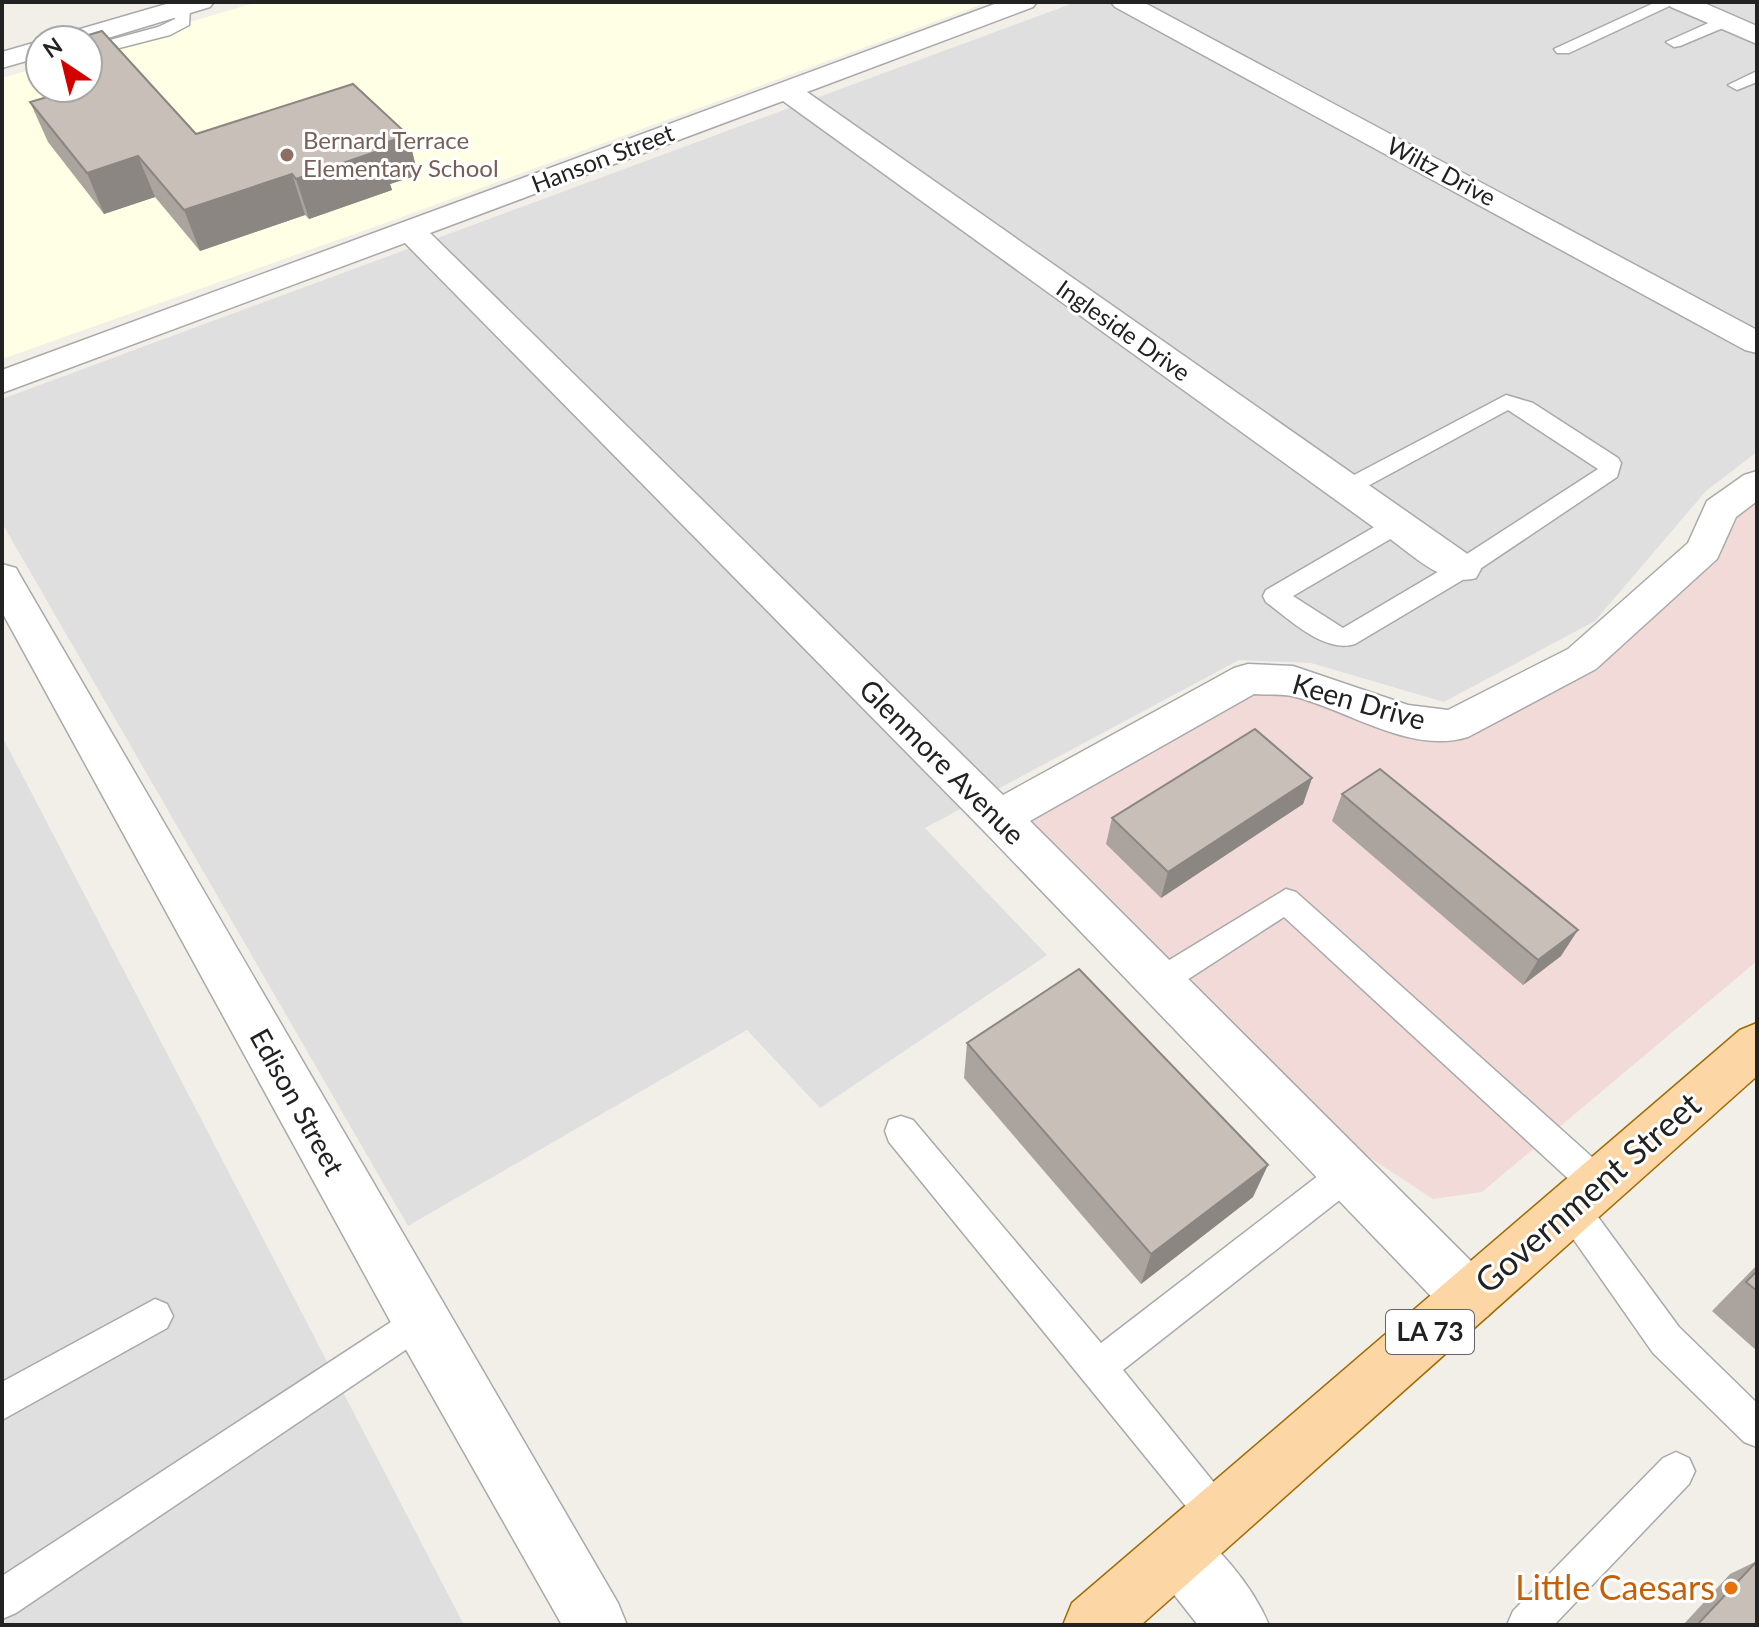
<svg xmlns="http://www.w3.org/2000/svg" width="1759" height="1627" font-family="Lato,sans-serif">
<rect width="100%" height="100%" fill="#f2efe9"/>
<g fill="#e0dfdf">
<polygon points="1076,2 1757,2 1757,452 1706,491 1595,621 1444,702 1311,663 1239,660 925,828 1047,955 820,1108 747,1030 408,1226 2,523 2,399"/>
<polygon points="2,736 464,1625 2,1625"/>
</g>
<polygon fill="#f2dad9" points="1757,483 1757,961 1482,1192 1433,1199 1265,1089 999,818 1248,679 1453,726 1582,659"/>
<polygon fill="#ffffe5" points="258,2 988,2 391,221 2,359 2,78 40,67 40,88 88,88 88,52"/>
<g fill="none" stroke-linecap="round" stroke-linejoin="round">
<defs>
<g id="lane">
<polygon points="1656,2 1678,2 1569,53 1557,53 1554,49"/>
<polygon points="182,3 190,8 189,25 170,35 88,56 88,46 158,27 175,19 174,8"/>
<polygon points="1724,16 1730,17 1730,25 1680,46 1674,47 1666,42"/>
<polygon points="1757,71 1757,82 1737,90 1728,85"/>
<path d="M1506,395L1533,403L1618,458L1621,463L1617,477L1471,575L1355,644C1325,654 1289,619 1266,602L1263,596L1266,590L1388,519H1404L1408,525L1404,531L1293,596L1343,628L1453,563L1598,469L1508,410L1353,494H1337L1333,489L1337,484Z"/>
<polygon points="1286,889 1296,892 1611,1174 1616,1185 1611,1196 1599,1201 1587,1196 1284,917 1170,991 1159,995 1148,991 1144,982 1148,973"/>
<polygon points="901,1116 913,1120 1101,1343 1336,1162 1348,1158 1360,1162 1365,1173 1360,1184 1123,1370 1232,1505 1238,1518 1232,1531 1219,1537 1206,1531 889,1142 885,1131 889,1120"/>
<polygon points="1572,1193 1584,1198 1679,1327 1757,1403 1757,1447 1744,1442 1653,1353 1560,1220 1555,1209 1560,1198"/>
<polygon points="155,1299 167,1304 173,1316 167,1328 2,1420 2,1382"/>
<polygon points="420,1303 432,1308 438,1320 432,1332 16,1613 2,1619 2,1576"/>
<polygon points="1676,1452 1689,1458 1695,1471 1689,1484 1554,1625 1507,1625 1513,1611 1663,1458"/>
</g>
<g id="street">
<polygon points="173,2 214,2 210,7 88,44 88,40 59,40 63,34"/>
<path d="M1000,2H1037L1033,7L807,92L1476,560L1481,569L1476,578C1443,588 1409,551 1383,534L783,101L430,233L1003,795L1234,668L1248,664L1293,666L1408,705L1448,710L1568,649L1688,543L1707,501L1744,475L1757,471V501L1736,517L1717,559L1596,669L1468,737C1410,755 1347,709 1292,696C1280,694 1266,695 1254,694L1030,821L1488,1278L1496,1297L1488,1316L1469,1324L1450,1316L983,830L405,243L2,393V370Z"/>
<polygon points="1111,2 1143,2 1757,330 1757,353 1745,350 1115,7"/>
<polygon points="1667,2 1702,2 1757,26 1757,44 1671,7"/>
<polygon points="40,41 40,57 2,68 2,52"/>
<polygon points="2,564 16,568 21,577 618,1603 627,1625 562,1625 400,1339 2,612"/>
<path d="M1178,1522C1214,1536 1254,1589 1269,1625H1198L1157,1573L1148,1552L1157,1531Z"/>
</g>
<polygon id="primary" points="1757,1023 1757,1076 1141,1625 1063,1625 1072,1603 1740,1030"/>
</defs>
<use href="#lane" stroke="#a9a9a9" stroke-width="3"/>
<use href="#street" stroke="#a9a9a9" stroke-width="3"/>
<use href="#primary" stroke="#a06b00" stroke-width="3"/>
<use href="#lane" fill="#fff" fill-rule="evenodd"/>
<use href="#street" fill="#fff" fill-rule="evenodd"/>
<use href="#primary" fill="#fcd6a4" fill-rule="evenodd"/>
</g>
<g fill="#aba49e">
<polygon points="50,88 88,88 196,134 408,135 418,175 390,184 392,190 309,219 305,215 200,251 155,197 104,214 48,142 30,102 55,95"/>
<polygon points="1312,778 1303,804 1161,898 1106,844 1112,818"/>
<polygon points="1342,794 1561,956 1523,985 1332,821"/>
<polygon points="967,1043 1253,1197 1141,1284 964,1078"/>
<polygon points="1757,1265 1757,1351 1712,1311"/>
<polygon points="1757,1561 1757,1625 1683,1625 1730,1574"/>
</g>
<g fill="#8b8681">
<polygon points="408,135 418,175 390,184 392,190 309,219 296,179 376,146"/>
<polygon points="138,156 155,197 104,214 87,173"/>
<polygon points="292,174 305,215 200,251 184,210"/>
<polygon points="1312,778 1303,804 1161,898 1168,872"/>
<polygon points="1578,930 1561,956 1523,985 1538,960"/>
<polygon points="1268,1165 1253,1197 1141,1284 1151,1254"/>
</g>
<g fill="#c7bfb8" stroke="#8b8681" stroke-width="2">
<polygon points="102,31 196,134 353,84 408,135 376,146 381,150 296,179 292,174 184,210 138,156 87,173 30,102 68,91 66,88 88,88 88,40 72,40"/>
<polygon points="40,49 40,58 34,51"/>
<polygon points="1255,729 1312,778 1168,872 1112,818"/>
<polygon points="1380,769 1578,930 1538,960 1342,794"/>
<polygon points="1079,969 1268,1165 1151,1254 967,1043"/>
<polygon points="1757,1271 1757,1291 1746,1282"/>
<polygon points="1757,1561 1757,1625 1697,1625"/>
</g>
<circle fill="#8d6e63" stroke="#fff" stroke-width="3" cx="287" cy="155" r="8"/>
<circle fill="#e8710a" stroke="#fff" stroke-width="3" cx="1731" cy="1588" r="8"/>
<g text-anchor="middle" stroke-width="6" stroke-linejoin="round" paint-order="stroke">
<g font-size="24" fill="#785e54" stroke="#fff" text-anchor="start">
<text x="303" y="149">Bernard Terrace<tspan x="303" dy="28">Elementary School</tspan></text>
</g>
<g font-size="24" fill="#222" stroke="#fff">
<text transform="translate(603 159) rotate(-21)" y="8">Hanson Street</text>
<text transform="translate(1441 172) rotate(28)" y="8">Wiltz Drive</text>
<text transform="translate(1123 331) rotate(35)" y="8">Ingleside Drive</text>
</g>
<rect fill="#fff" stroke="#646464" stroke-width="2" x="1386" y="1310" width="88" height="44" rx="6"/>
<g font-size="26" font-weight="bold" fill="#222">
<text x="1430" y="1341">LA 73</text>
</g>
<g font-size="28" fill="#222" stroke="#fff">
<text transform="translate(1359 702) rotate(16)" y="10">Keen Drive</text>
<text transform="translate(942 762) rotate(45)" y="10">Glenmore Avenue</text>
<text transform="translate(297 1102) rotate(61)" y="10">Edison Street</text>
</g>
<g font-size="34" fill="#222" stroke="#fff">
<text transform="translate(1588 1193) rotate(-41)" y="12">Government Street</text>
</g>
<g font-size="34" fill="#c56008" stroke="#fff" text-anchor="end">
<text x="1715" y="1600">Little Caesars</text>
</g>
</g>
<rect width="1759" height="1627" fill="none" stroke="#222222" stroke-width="8"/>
<g transform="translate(64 64) rotate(325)"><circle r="38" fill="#ffffff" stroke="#a7a7a7" stroke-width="2"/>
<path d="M0-6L14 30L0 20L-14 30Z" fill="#d40000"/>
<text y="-12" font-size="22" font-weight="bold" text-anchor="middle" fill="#222222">N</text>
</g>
</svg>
